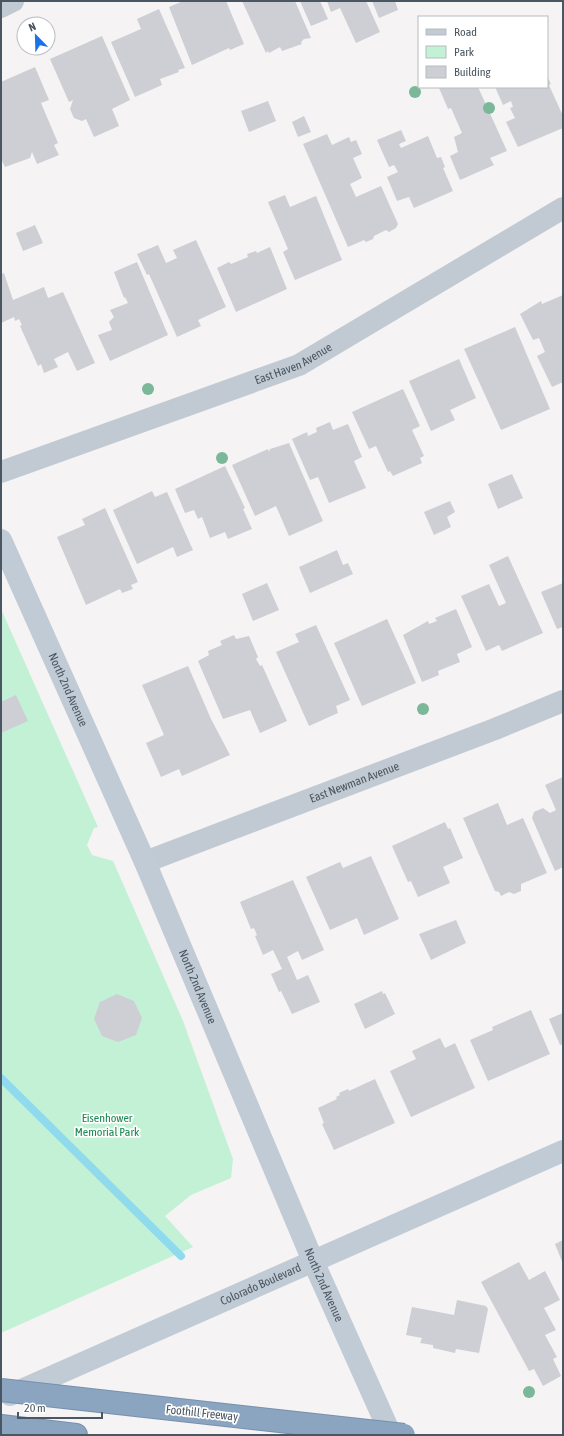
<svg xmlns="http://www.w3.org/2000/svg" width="564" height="1436" font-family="'Asap Condensed',sans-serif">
<rect width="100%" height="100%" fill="#f5f3f3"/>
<polygon fill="#c3f1d5" points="1,609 98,827 94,828 87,845 92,855 113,861 183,1021 233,1159 231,1178 191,1195 165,1216 193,1247 1,1333"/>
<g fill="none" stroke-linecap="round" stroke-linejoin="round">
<polyline stroke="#90daee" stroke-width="8" points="1,1078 181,1256"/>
</g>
<g fill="#cdcfd5">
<polygon points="183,1 226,1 244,44 230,50 229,48 192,65 169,7"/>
<polygon points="242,1 295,1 311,38 304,39 301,42 302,44 282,51 280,47 269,53 268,51 266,53"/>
<polygon points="300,1 320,1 328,19 311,26"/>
<polygon points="327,1 366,1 380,32 356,43 340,8 331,12"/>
<polygon points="372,1 395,1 398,10 379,18"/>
<polygon points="159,9 185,68 178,70 179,72 160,79 162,85 135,97 111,42 141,29 137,19"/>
<polygon points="102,36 130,100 112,109 119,126 94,137 86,119 82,121 74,118 70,109 73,100 69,102 50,59"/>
<polygon points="35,67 49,100 41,103 58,143 54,145 59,155 37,164 32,152 30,158 5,167 1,159 1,82"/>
<polygon points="547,76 551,84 549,85 563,116 563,128 518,147 506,122 515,118 510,108 513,107 511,101 503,105 495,87 547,87"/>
<polygon points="442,87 478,87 507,151 490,158 494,165 460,180 450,156 458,152 454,137 462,133 451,108 448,109 439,88"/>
<polygon points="268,101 276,121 249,132 241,111"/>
<polygon points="304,116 311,132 298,137 292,122"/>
<polygon points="401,130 406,141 399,144 401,148 428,136 437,158 441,157 445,167 443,168 453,191 414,208 409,197 397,201 387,177 398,172 394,165 389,167 377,140"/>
<polygon points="327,134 332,145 349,137 351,142 356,140 362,154 353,158 362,178 350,184 356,197 381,186 398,224 396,228 389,232 386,230 374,236 373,239 366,242 364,240 348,247 303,144"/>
<polygon points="285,195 290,207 316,196 342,260 295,280 283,252 288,249 268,202"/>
<polygon points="35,225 43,243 23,251 16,233"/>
<polygon points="196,240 226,307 198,320 201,326 177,337 149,274 147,275 137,254 158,245 166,263 177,258 173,250"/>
<polygon points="270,247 287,289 236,312 217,268 229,262 231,264 248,257 247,254 256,251 257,253"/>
<polygon points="137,262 168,335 110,361 98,335 112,330 109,322 114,317 110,310 128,303 125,297 124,298 114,272"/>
<polygon points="4,273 13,300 44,287 48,298 63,292 95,363 77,371 68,352 54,359 58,367 44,373 41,364 38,366 20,326 22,325 19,319 15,321 14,317 1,323 1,274"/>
<polygon points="563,295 563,382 552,387 537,356 545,352 539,338 533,340 520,314 541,301 542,304"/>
<polygon points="515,327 550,409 501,430 464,349"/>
<polygon points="459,359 476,398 450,410 455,420 431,431 409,381"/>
<polygon points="403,389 420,426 412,430 424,456 420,458 422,463 393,476 390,471 388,472 376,446 369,449 352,412"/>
<polygon points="330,422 333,430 348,424 362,457 354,461 366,488 329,503 318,477 310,480 292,439 307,432 308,436 317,432 316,428"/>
<polygon points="289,443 323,521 289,536 276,506 255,516 232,465 268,449 269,452 270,449"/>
<polygon points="225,466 245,508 243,509 252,529 228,539 225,532 210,538 202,517 198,519 194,510 185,513 175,489"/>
<polygon points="512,474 523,498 498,509 488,484"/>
<polygon points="152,491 155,497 167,492 193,550 177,557 173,547 137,564 113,510"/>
<polygon points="450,501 455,512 447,517 451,527 434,535 424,512"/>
<polygon points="105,508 138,582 131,585 133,589 122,593 120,589 86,605 57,537 85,525 82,519"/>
<polygon points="337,550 343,565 348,563 353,574 310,593 299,567"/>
<polygon points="508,556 543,633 502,651 499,645 486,651 461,596 489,584 499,606 506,603 489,565"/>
<polygon points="267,583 279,610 253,621 242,594"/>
<polygon points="563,583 563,627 557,629 541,592"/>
<polygon points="456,609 472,647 457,654 460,662 438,671 439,675 422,682 403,635 428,621 429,624 437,621 435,618"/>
<polygon points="387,619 416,683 362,706 334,643"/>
<polygon points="316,625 350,700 336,706 338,713 309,726 276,652 299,642 295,634"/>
<polygon points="234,635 236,639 249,636 258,657 256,659 260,666 262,665 287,721 260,733 250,710 223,719 198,661 209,655 208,651 222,645 220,641"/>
<polygon points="188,666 211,719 230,755 182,776 179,769 161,777 146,743 164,735 142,685"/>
<polygon points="16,695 28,721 1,733 1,702"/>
<polygon points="563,777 563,867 555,871 532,818 534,812 543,808 550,813 556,810 545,785"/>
<polygon points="498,803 507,825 523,818 547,873 521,884 521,891 514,894 509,892 501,896 499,892 495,891 463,818"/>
<polygon points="445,822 448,829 450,828 463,858 443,867 450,883 418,897 411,881 408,882 392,846"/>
<polygon points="371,856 399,919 364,935 357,918 330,930 306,877 340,862 343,868"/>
<polygon points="293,880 324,950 302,960 298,951 287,957 297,980 308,975 320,1002 292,1014 281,991 279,992 271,974 282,969 273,950 263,955 255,936 257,935 254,928 251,929 240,902"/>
<polygon points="456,920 466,943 431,960 419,934"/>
<polygon points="382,991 383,994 385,993 395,1014 365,1029 354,1004"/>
<polygon points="117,994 134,1001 142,1018 136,1035 118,1042 102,1036 94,1019 100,1002"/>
<polygon points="531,1010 550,1054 488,1081 470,1040 493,1030 492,1027"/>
<polygon points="563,1013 563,1044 560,1045 549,1019"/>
<polygon points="440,1038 445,1048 455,1043 475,1088 411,1117 390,1071 416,1059 412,1051"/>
<polygon points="375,1079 395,1123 334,1150 322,1124 324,1123 318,1108 337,1099 336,1097 340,1095 339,1093 348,1089 349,1091"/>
<polygon points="563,1240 563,1264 555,1244"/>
<polygon points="519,1262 529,1280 545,1271 560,1300 544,1308 556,1330 545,1335 557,1357 553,1359 561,1376 543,1386 534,1369 529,1371 481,1282"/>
<polygon points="457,1300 486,1306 488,1309 479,1353 456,1349 455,1353 433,1348 433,1345 420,1343 422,1338 406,1335 412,1307 454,1315"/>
</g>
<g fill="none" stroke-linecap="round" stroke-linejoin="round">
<defs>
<polyline id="highway" points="1,1426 76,1435"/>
</defs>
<use href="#highway" stroke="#7690ad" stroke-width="24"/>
<g stroke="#c1cad2" stroke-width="22">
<polyline points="1,7 13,1"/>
<path id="s1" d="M1,472L299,365L563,208"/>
<path id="s2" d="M145,862L495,729L563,701"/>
</g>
<g stroke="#c1cbd6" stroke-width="22">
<path id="s3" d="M1,540L145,862L313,1261L391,1435"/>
<path id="s4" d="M10,1395L563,1151"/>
</g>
<use href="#highway" stroke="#8ba5c1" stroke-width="22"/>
<defs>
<polyline id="highway-bridge" points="1,1390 404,1435"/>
</defs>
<use href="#highway-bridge" stroke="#7690ad" stroke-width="24" stroke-linecap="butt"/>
<use href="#highway-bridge" stroke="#8ba5c1" stroke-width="22"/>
</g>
<g fill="#7bb799">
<circle cx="415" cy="92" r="6"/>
<circle cx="489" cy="108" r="6"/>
<circle cx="148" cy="389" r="6"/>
<circle cx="222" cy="458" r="6"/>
<circle cx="423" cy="709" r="6"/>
<circle cx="529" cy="1392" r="6"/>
</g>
<g text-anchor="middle" stroke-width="3.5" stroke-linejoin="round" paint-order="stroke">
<g font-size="12" fill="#4a5661" stroke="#fff">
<text dy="4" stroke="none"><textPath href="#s1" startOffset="312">East Haven Avenue</textPath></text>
<text dy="4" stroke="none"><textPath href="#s3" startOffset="164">North 2nd Avenue</textPath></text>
<text dy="4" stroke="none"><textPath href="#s2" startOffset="224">East Newman Avenue</textPath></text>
<text dy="4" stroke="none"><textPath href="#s3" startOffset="488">North 2nd Avenue</textPath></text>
<text dy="4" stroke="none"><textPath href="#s4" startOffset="274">Colorado Boulevard</textPath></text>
<text dy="4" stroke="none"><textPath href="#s3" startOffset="812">North 2nd Avenue</textPath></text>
<text transform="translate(202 1413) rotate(6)" y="4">Foothill Freeway</text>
</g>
<g font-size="12" fill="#17864f" stroke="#fff">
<text x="107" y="1122">Eisenhower<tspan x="107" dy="14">Memorial Park</tspan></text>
</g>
</g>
<rect width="564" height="1436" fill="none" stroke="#4a5661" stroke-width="4"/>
<rect x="418" y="16" width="130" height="72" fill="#ffffff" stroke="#b7bbc0"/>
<rect x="426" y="29" width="20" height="6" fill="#c1cbd6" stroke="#b7bbc0"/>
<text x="454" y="36" font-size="12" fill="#4a5661">Road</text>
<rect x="426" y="46" width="20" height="12" fill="#c3f1d5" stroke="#b7bbc0"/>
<text x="454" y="56" font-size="12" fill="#4a5661">Park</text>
<rect x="426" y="66" width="20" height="12" fill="#cdcfd5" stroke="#b7bbc0"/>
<text x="454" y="76" font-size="12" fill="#4a5661">Building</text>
<g transform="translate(36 36) rotate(337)"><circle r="19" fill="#ffffff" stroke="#b7bbc0"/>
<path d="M0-3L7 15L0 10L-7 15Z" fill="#1a73e8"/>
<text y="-6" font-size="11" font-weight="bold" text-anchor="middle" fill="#4a5661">N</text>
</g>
<path d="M18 1412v6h84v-6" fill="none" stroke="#4a5661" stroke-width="2"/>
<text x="24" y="1412" font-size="12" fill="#4a5661" stroke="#ffffff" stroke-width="3" paint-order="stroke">20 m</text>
</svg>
